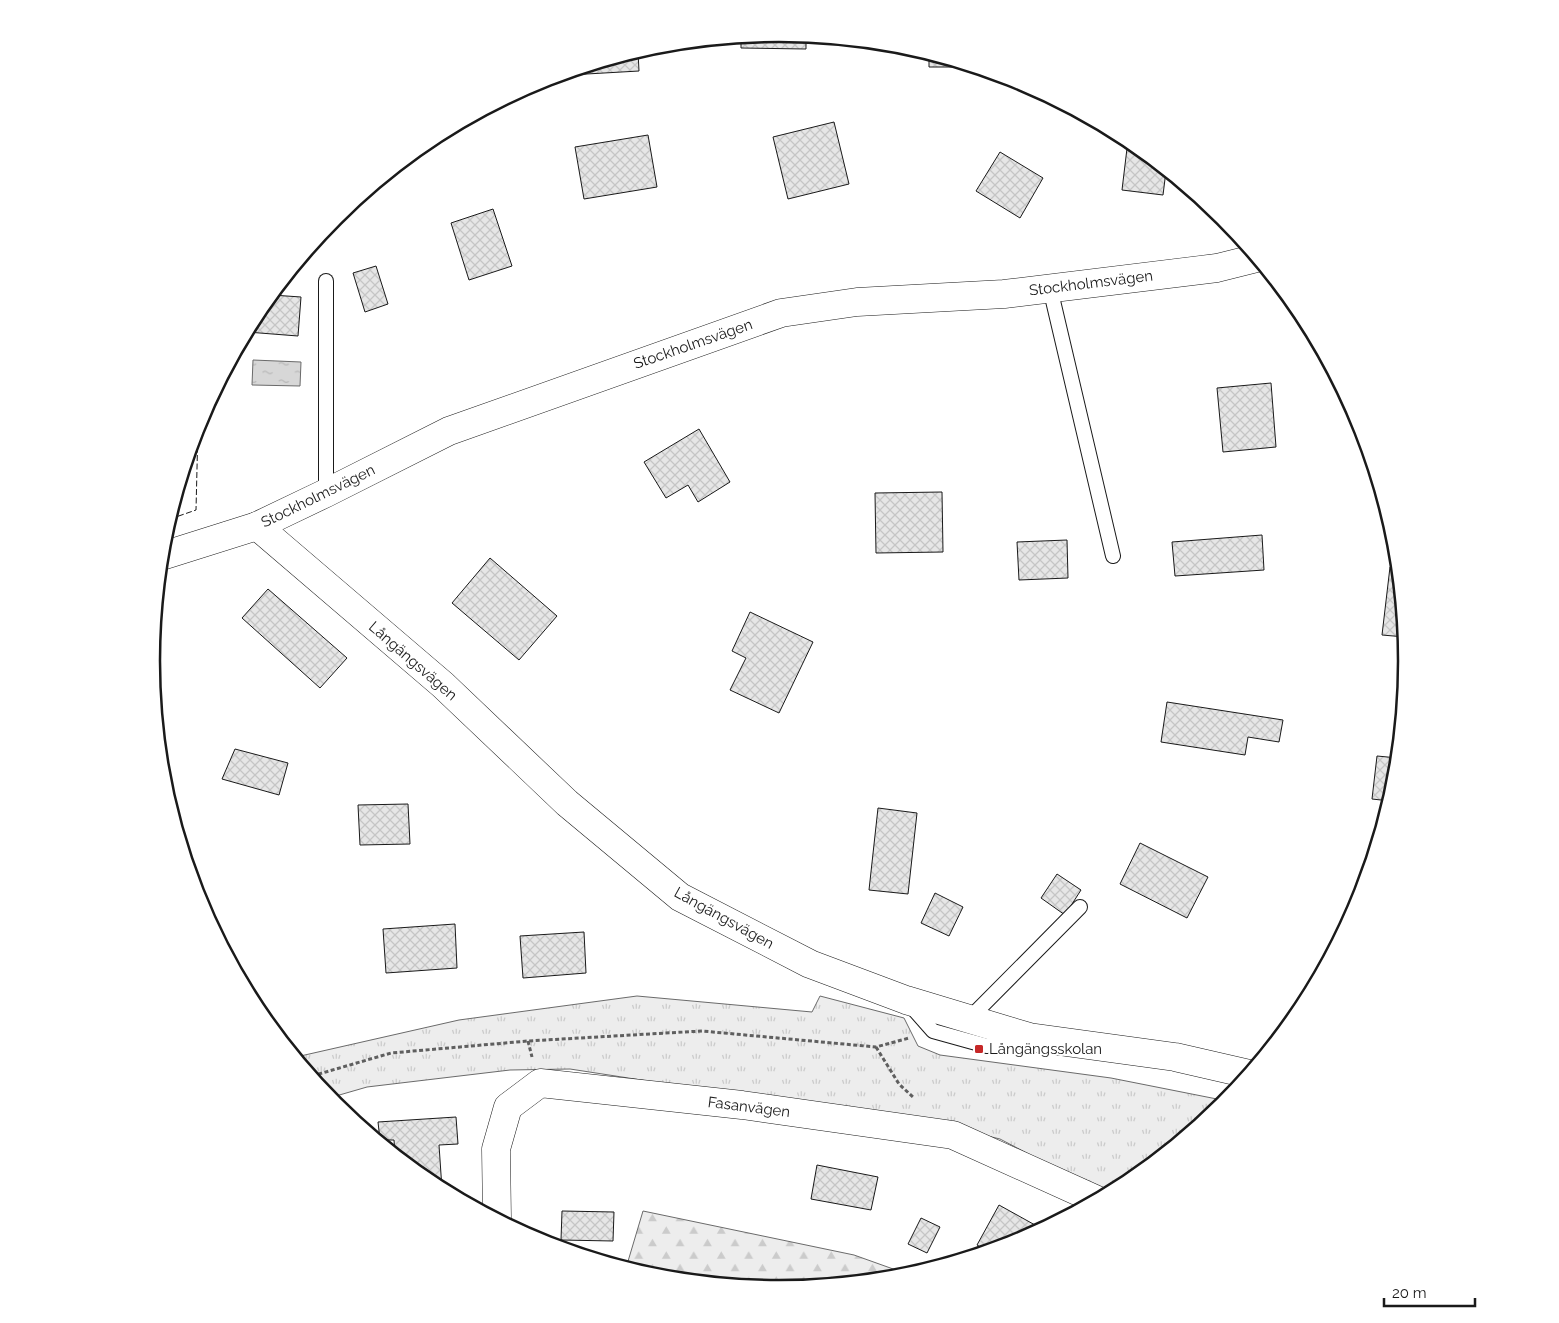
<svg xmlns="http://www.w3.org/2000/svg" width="1559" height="1323" font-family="Raleway,sans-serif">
<defs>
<pattern id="forest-firs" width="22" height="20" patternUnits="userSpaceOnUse" patternTransform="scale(1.25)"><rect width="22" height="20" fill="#ededed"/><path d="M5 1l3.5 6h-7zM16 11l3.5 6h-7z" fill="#cbcbcb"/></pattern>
<pattern id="park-tufts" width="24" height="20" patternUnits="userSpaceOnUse" patternTransform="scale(1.25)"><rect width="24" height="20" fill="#ededed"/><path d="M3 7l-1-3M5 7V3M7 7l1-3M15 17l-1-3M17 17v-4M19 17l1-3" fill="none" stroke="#cbcbcb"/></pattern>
<pattern id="water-ripples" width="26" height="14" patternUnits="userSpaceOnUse" patternTransform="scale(1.25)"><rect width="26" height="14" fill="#d7d7d7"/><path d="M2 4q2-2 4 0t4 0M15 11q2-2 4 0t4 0" fill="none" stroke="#b8b8b8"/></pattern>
<pattern id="building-cross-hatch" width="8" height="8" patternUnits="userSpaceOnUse" patternTransform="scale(1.25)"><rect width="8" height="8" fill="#e6e6e6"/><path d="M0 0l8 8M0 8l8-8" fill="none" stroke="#c5c5c5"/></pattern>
</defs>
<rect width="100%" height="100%" fill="#fff"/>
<polygon fill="url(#forest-firs)" stroke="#6a6a6a" points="643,1211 854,1255 910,1275 902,1277 779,1289 657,1277 626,1268"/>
<polygon fill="url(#park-tufts)" stroke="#6a6a6a" points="637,996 812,1012 820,996 904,1018 918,1046 940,1055 1111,1078 1227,1101 1128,1184 1107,1195 1000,1139 959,1129 570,1069 510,1070 367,1087 329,1098 296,1057 459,1020"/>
<polygon fill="url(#water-ripples)" stroke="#6a6a6a" points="253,360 301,362 300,386 252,385"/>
<g fill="url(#building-cross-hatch)" stroke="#1a1a1a">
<polygon points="780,34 806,36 806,49 741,48 741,38"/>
<polygon points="638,52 639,71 569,75 569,73"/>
<polygon points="929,54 972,67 929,67"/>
<polygon points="834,122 849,184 788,199 773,137"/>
<polygon points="648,135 657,187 584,199 575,147"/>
<polygon points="1128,140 1166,171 1163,195 1122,190"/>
<polygon points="1000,152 1043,178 1020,218 976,191"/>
<polygon points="493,209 512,266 469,280 451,223"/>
<polygon points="376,266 388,304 365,312 353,273"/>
<polygon points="272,295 301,297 298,336 247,332 258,313"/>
<polygon points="1271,383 1276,447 1223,452 1217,388"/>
<polygon points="699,429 730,482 698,502 688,485 666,498 644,462"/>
<polygon points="942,492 943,552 876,553 875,493"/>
<polygon points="1262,535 1264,570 1175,576 1172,542"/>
<polygon points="1067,540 1068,578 1019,580 1017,542"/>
<polygon points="490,558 557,616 519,660 452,603"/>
<polygon points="1390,567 1398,568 1405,637 1382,635"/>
<polygon points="268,589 347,658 320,688 242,618"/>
<polygon points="750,612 813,642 779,713 730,690 746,658 732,651"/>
<polygon points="1167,702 1283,720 1279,742 1248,737 1245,755 1161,742"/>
<polygon points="235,749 288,763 279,795 222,779"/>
<polygon points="1377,756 1398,758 1395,784 1390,801 1372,799"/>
<polygon points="408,804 410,844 360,845 358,805"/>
<polygon points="878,808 917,813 908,894 869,890"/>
<polygon points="1140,843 1208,877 1187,918 1120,884"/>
<polygon points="1057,874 1081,890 1065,915 1041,898"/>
<polygon points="935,893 963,907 949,936 921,923"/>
<polygon points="455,924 457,968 386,973 383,929"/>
<polygon points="1338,927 1345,928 1331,955"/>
<polygon points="584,932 586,973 523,978 520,936"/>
<polygon points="456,1117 458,1144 439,1145 442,1189 431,1183 395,1154 394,1140 380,1140 378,1122"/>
<polygon points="817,1165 878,1177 871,1210 811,1199"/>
<polygon points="999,1205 1035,1225 1029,1236 1019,1242 987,1251 977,1245"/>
<polygon points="562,1211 614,1212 613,1241 561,1240"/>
<polygon points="921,1218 940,1227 927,1253 908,1244"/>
</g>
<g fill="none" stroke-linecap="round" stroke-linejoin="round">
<defs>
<g id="service">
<polyline points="326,281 326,493"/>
<polyline points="1050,288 1113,556"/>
<polyline points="911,1006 933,1031 987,1046 1018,1039"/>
<polyline points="969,1019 1080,907"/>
</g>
<g id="minor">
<polyline points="257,526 443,685 567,803 680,897 810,964 906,1000 1029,1037 1175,1057 1249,1074"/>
<polyline points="497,1219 496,1149 508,1107 540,1083 742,1105 953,1135 1097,1200"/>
</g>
<polyline id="tertiary" points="162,556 257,526 326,493 449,431 781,313 857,302 1004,294 1217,268 1257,258"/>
</defs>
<use href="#service" stroke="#1a1a1a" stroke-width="16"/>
<use href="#minor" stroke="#1a1a1a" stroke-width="29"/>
<use href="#tertiary" stroke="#1a1a1a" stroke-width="29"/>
<g stroke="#5f5f5f" stroke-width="3" stroke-dasharray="4 2.5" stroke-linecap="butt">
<polyline points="528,1041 532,1057"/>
<polyline points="876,1047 899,1084 914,1098"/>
<polyline points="312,1076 391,1053 528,1041 702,1031 876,1047 909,1038"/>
</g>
<use href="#service" stroke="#fff" stroke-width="14"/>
<use href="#minor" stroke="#fff" stroke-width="28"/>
<use href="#tertiary" stroke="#fff" stroke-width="28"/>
<polyline stroke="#1a1a1a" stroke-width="1" stroke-dasharray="6 2.5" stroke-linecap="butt" points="170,519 196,510 198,427"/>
</g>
<rect fill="#c62828" stroke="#fff" stroke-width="2" x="974" y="1044" width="10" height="10" rx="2.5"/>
<g text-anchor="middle" stroke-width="4" stroke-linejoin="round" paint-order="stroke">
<g font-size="15" fill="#1a1a1a" stroke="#fff">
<text transform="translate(1091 283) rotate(-7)" y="5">Stockholmsvägen</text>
<text transform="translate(693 344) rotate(-19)" y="5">Stockholmsvägen</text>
<text transform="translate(318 496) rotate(-26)" y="5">Stockholmsvägen</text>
<text transform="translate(413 661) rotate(41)" y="5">Långängsvägen</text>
<text transform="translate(724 918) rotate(29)" y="5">Långängsvägen</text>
<text transform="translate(749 1107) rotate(7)" y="5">Fasanvägen</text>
</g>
<g font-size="15" fill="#1a1a1a" stroke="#fff" text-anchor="start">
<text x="989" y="1054">Långängsskolan</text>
</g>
</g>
<path d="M0 0H1559V1323H0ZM160 661a619 619 0 1 1 1238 0a619 619 0 1 1-1238 0Z" fill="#fff" fill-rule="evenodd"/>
<path fill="none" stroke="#1a1a1a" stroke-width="2.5" d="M160 661a619 619 0 1 1 1238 0a619 619 0 1 1-1238 0Z"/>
<path d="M1384 1298v8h91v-8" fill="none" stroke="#1a1a1a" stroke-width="2.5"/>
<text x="1392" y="1298" font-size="15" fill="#1a1a1a" stroke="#ffffff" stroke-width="4" paint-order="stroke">20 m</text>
</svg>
